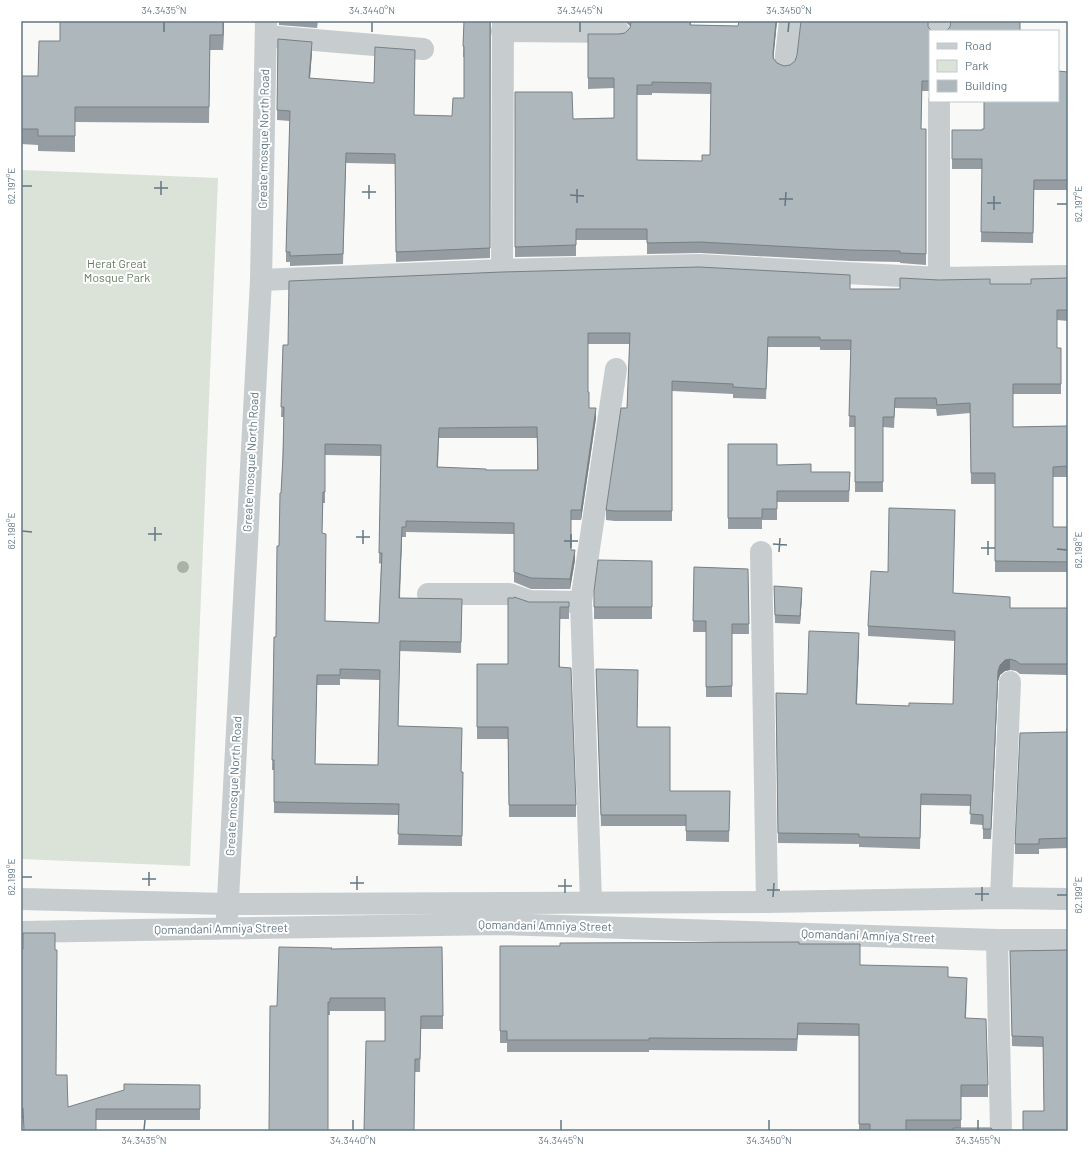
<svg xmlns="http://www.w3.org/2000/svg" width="1089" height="1152" font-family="Barlow,sans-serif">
<rect width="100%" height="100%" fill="#f9f9f7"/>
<polygon fill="#dbe2d7" points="21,170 218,178 190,866 21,859"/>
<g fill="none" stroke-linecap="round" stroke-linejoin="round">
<g stroke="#c7cccf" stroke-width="22">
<polyline points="502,31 619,32"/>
<polyline points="939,31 939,21"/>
<polyline points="266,36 423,49"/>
<polyline points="785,64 790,21"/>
<polyline points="502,270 503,21"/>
<polyline points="939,278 939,101"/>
<polyline points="261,280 502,270 699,265 939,278 1068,276"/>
<polyline points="761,552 767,902"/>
<polyline points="428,594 509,594 529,601 581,602"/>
<polyline points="1001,898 1010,682"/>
<polyline points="591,902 581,602 616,369"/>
<polyline points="997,940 1001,1131"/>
</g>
<g stroke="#c7cccf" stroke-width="22">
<polyline points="21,899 228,904 767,902 1001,898 1068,899"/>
<polyline points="227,918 261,280 266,21"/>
<polyline points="21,932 500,924 997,940 1068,940"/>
</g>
</g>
<circle fill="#a9b3a5" cx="183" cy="567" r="6"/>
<g fill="#959da2" fill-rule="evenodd">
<polygon points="224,21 223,50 210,50 209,123 75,122 75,152 38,151 38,145 21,144 21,76 38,76 60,41"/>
<polygon points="279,21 318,21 317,28 279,25"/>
<polygon points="464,21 491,21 490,258 396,262 395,164 346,163 343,264 290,266 290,262 286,262 286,252 290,121 277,120 278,39 312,52 310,78 414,115 452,116 464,98 464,57 463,57"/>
<path d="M624,21H691V25L738,26L777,21L773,57L777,63L784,66L790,65L928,27L930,31V91H922L921,129H926V265L900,263V262L850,261L700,253L647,254V240H576V256L515,257V92L573,119L614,118V88L588,89V34H619L625,33L630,28V26ZM652,93L711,94L710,155L702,161L637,160V95H652Z"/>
<polygon points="1068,72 1068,190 1034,190 1033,243 981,242 982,169 952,169 952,130 982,130"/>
<path d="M1068,278V321L1057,320V348H1061V394H1013V427L1068,426V477H1053V527H1068V572H995V484H971L970,413L937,416L936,409L895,408L894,428L883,427V492H855V427H849L851,350H820V347H768L766,399L733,398V394L672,391V521H615L606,520V510L627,408L630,344H588V392L589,408L596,418L581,520H571V550L575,560L570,589H531L514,582V534L406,532V537H402L400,598L462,599L461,653L400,651L398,726L462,738L461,772H463L462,846L398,845L399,815L274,813V770H272L274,637H276L284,417H281L283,345H288L850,289H900L990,284H1031ZM439,438H537V470H486L438,467ZM325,455L381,456L379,563L381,564L379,623L325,621L322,533L323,503H325ZM340,679L380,680L378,765L315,764L317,685H340Z"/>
<polygon points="728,444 777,465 811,472 850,472 849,502 777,502 777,520 762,520 762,529 728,529"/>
<polygon points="652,561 652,619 594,619 594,591"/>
<polygon points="694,567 748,569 749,634 732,634 732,697 706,697 706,632 693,632"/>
<polygon points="774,586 802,596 800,624 775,623"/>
<polygon points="954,593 1010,608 1068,608 1068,675 1020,674 1016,671 1010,670 1005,671 1000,675 998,681 991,839 983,839 983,825 970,824 971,806 921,805 920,849 859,847 859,844 778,843 776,693 807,694 859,643 857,704 909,706 953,704 955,641 868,636 868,626"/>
<polygon points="529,602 569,602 569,619 560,619 560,667 576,805 576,817 509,817 508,739 477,739 477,664 508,664"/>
<polygon points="596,669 638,727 670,791 730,791 729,842 686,841 686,826 601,826"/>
<polygon points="1067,728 1068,728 1068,848 1039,849 1039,854 1015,854 1015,844 1067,732"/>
<polygon points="799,944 860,965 948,977 967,989 966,1018 988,1085 988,1097 961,1097 961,1128 994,1131 859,1131 859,1036 798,1035 797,1051 649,1050 649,1052 507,1052 507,1043 500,1043 500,946 560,946"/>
<polygon points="21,949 55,950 56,1075 68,1107 200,1085 200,1120 96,1120 96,1131 24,1131 23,1119 21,1119"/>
<polygon points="331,949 443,1016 443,1029 421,1029 420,1072 415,1072 385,1041 385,1011 330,1011 330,1015 328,1015 277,1006"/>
<polygon points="1068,950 1044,1111 1043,1047 1012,1046 1010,951"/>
</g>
<g fill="#798084">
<polygon points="223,21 224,21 223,50"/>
<polygon points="776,21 777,21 773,63 773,53"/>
<polygon points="312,42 312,52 309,89 309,78"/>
<polygon points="596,408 596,418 581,520 581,510"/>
<polygon points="402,527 402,537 399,608 399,598"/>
<polygon points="575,550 575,560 570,589 570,579"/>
<polygon points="802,588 802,596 800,624 800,616"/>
<polygon points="859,633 859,643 856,715 856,704"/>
<polygon points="1010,659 1010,670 1005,671 1000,675 998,681 991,839 998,671 1000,665 1005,660"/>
</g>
<g fill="#adb7bc" stroke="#798084" fill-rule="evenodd">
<polygon points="60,21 223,21 223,35 210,35 209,107 75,107 75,136 38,136 38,129 21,129 21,76 38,76 39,41 60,41"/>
<polygon points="464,21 490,21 490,248 396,252 395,154 346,153 343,254 290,256 290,252 286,252 290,111 277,110 278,39 312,42 309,78 374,83 375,47 415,50 414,115 452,116 453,98 464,98 464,46 463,46"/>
<path d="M631,21H690V25L738,26L739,21H776L773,53V58L777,63L784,66L790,65L795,61L797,55L801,21H928V27L932,31H930V81H922L921,129H926V254L900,253V251L850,250L700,242L647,243V229H576V245L515,247V92H572L573,119L614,118V78H588V34H619L625,33L630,28L631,22ZM652,82L711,83L710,155H702V161L637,160V85H652Z"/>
<polygon points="951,21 1020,21 1020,31 946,31 950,27"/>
<polygon points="1058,71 1068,72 1068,180 1034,180 1033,233 981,232 982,159 952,159 952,130 982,130 982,129 984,129 984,101 1058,101"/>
<path d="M699,267L850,275V289H900V278L939,280L990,279V284H1031V279L1068,278V310H1057V348H1061V384H1013V427L1068,426V466L1053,467V527H1068V562L995,561V473H971L970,403L937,405L936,398H895L894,417H883V482H855V416H849L851,340H820V337H768L766,389L733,387V384L672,381V511H615L606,510L621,408H627L630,333H588V392H589V408H596L581,510H571V550H575L570,579L531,578L514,572V523L406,521V527H402L399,598L462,599L461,642L400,641L398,726L462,728L461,772H463L462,836L398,834L399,804L274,802V760H272L274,637H276L277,546H279L280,493H281L283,456L284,407H281L283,345H288L289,281L502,272ZM537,427L538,470H486V469L437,467L439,428ZM325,444L381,445L379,553H382L379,623L325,621L326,534L322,533L323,492H325ZM340,669L380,670L378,765L315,764L317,675H340Z"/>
<polygon points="728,444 777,444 777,465 811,464 811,472 850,472 849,491 777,491 777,509 762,509 762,518 728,518"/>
<polygon points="889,508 955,510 953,593 1010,597 1010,608 1068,608 1068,664 1020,664 1016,661 1010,659 1005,660 1000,665 998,671 991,829 983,829 983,815 970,814 971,795 921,794 920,838 859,837 859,834 778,833 776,693 807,694 809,631 859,633 856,704 909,706 909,703 953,704 955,631 868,626 871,571 888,572"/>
<polygon points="598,560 652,561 652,607 594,607 594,591"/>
<polygon points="694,567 748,569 749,624 732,624 732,686 706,687 706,621 693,621"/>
<polygon points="774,586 802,588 800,616 775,615"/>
<polygon points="514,597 529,602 569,602 569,607 560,607 559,667 571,668 576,805 509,805 508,727 477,727 477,664 508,664 508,598 514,598"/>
<polygon points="596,669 638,670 637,727 670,727 670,791 730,791 729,831 686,831 686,815 601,815"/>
<polygon points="1067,728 1068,728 1068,838 1039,839 1039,844 1015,844 1020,733 1067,732"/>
<polygon points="23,933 55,933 55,950 57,950 56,1075 67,1075 68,1107 124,1090 124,1084 200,1085 200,1109 96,1109 96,1131 24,1131 23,1108 21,1108 21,949 23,949"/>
<polygon points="799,942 799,944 860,944 860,965 948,967 948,977 967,978 965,1018 986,1019 988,1085 961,1085 961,1120 906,1120 906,1131 870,1131 870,1124 859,1124 859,1024 798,1023 797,1039 649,1038 649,1040 507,1040 507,1031 500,1031 500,946 560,946 560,943"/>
<polygon points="279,947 332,948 331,949 442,947 443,1016 421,1016 420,1059 415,1059 414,1131 364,1131 366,1041 385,1041 385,998 330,998 330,1002 328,1002 328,1131 269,1131 270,1006 277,1006"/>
<polygon points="1068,950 1068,1131 1023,1131 1023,1111 1044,1111 1043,1037 1012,1036 1010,951"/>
<polygon points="953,1128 991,1128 994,1131 953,1131"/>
</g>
<path fill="none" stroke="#627784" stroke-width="1.5" d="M164,32V22M372,32V22M580,32V22M788,32L789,22M22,186H32M154,188H168M362,192H376M161,195V181M570,195L584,196M369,199V185M779,199H793M577,203V189M987,203H1001M1057,204H1067M785,206L786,192M994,210V196M22,531L32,532M148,534H162M356,537H370M155,541V527M564,541H578M363,544V530M773,544L787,545M571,548V534M981,548H995M1057,549L1067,550M779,552L780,538M988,555V541M22,877H32M142,879H156M350,883H364M149,886V872M558,886H572M357,890V876M767,890H780M565,893V879M975,894H989M1057,895H1067M773,897L774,883M982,901V887M144,1130L145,1120M353,1130V1120M561,1130V1120M769,1130V1120M978,1130V1120"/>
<g text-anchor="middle" stroke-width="4" stroke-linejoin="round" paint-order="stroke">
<g font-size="12" fill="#627784" stroke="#fff">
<text transform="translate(264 139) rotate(-89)" y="4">Greate mosque North Road</text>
<text transform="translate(251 462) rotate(-87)" y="4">Greate mosque North Road</text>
<text transform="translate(234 786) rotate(-87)" y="4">Greate mosque North Road</text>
<text transform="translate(545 926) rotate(1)" y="4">Qomandani Amniya Street</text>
<text transform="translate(221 929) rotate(-1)" y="4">Qomandani Amniya Street</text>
<text transform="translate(868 936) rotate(2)" y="4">Qomandani Amniya Street</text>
</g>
<g font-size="12" fill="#677a62" stroke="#fff">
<text x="117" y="268">Herat Great<tspan x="117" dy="14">Mosque Park</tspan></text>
</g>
</g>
<rect width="1089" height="1152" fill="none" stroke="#ffffff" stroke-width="44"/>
<rect x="929" y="30" width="130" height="72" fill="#ffffff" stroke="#c0c9ce"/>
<rect x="937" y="43" width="20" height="6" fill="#c7cccf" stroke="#c0c9ce"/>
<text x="965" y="50" font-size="12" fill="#627784">Road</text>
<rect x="937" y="60" width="20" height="12" fill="#dbe2d7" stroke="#c0c9ce"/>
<text x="965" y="70" font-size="12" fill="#627784">Park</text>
<rect x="937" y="80" width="20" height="12" fill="#adb7bc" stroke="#c0c9ce"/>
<text x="965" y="90" font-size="12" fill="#627784">Building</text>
<rect x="22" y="22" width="1045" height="1108" fill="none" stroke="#627784" stroke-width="1.5"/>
<g font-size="10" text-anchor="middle" fill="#627784">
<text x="164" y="14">34.3435°N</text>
<text x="372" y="14">34.3440°N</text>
<text x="580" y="14">34.3445°N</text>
<text x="789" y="14">34.3450°N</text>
<text transform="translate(11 186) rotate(-90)" y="4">62.197°E</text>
<text transform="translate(1078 204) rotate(-90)" y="4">62.197°E</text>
<text transform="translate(11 531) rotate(-90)" y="4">62.198°E</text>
<text transform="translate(1078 550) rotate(-90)" y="4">62.198°E</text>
<text transform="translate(11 877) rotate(-90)" y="4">62.199°E</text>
<text transform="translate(1078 895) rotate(-90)" y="4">62.199°E</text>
<text x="144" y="1144">34.3435°N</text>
<text x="353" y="1144">34.3440°N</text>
<text x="561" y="1144">34.3445°N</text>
<text x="769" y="1144">34.3450°N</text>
<text x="978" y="1144">34.3455°N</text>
</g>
</svg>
